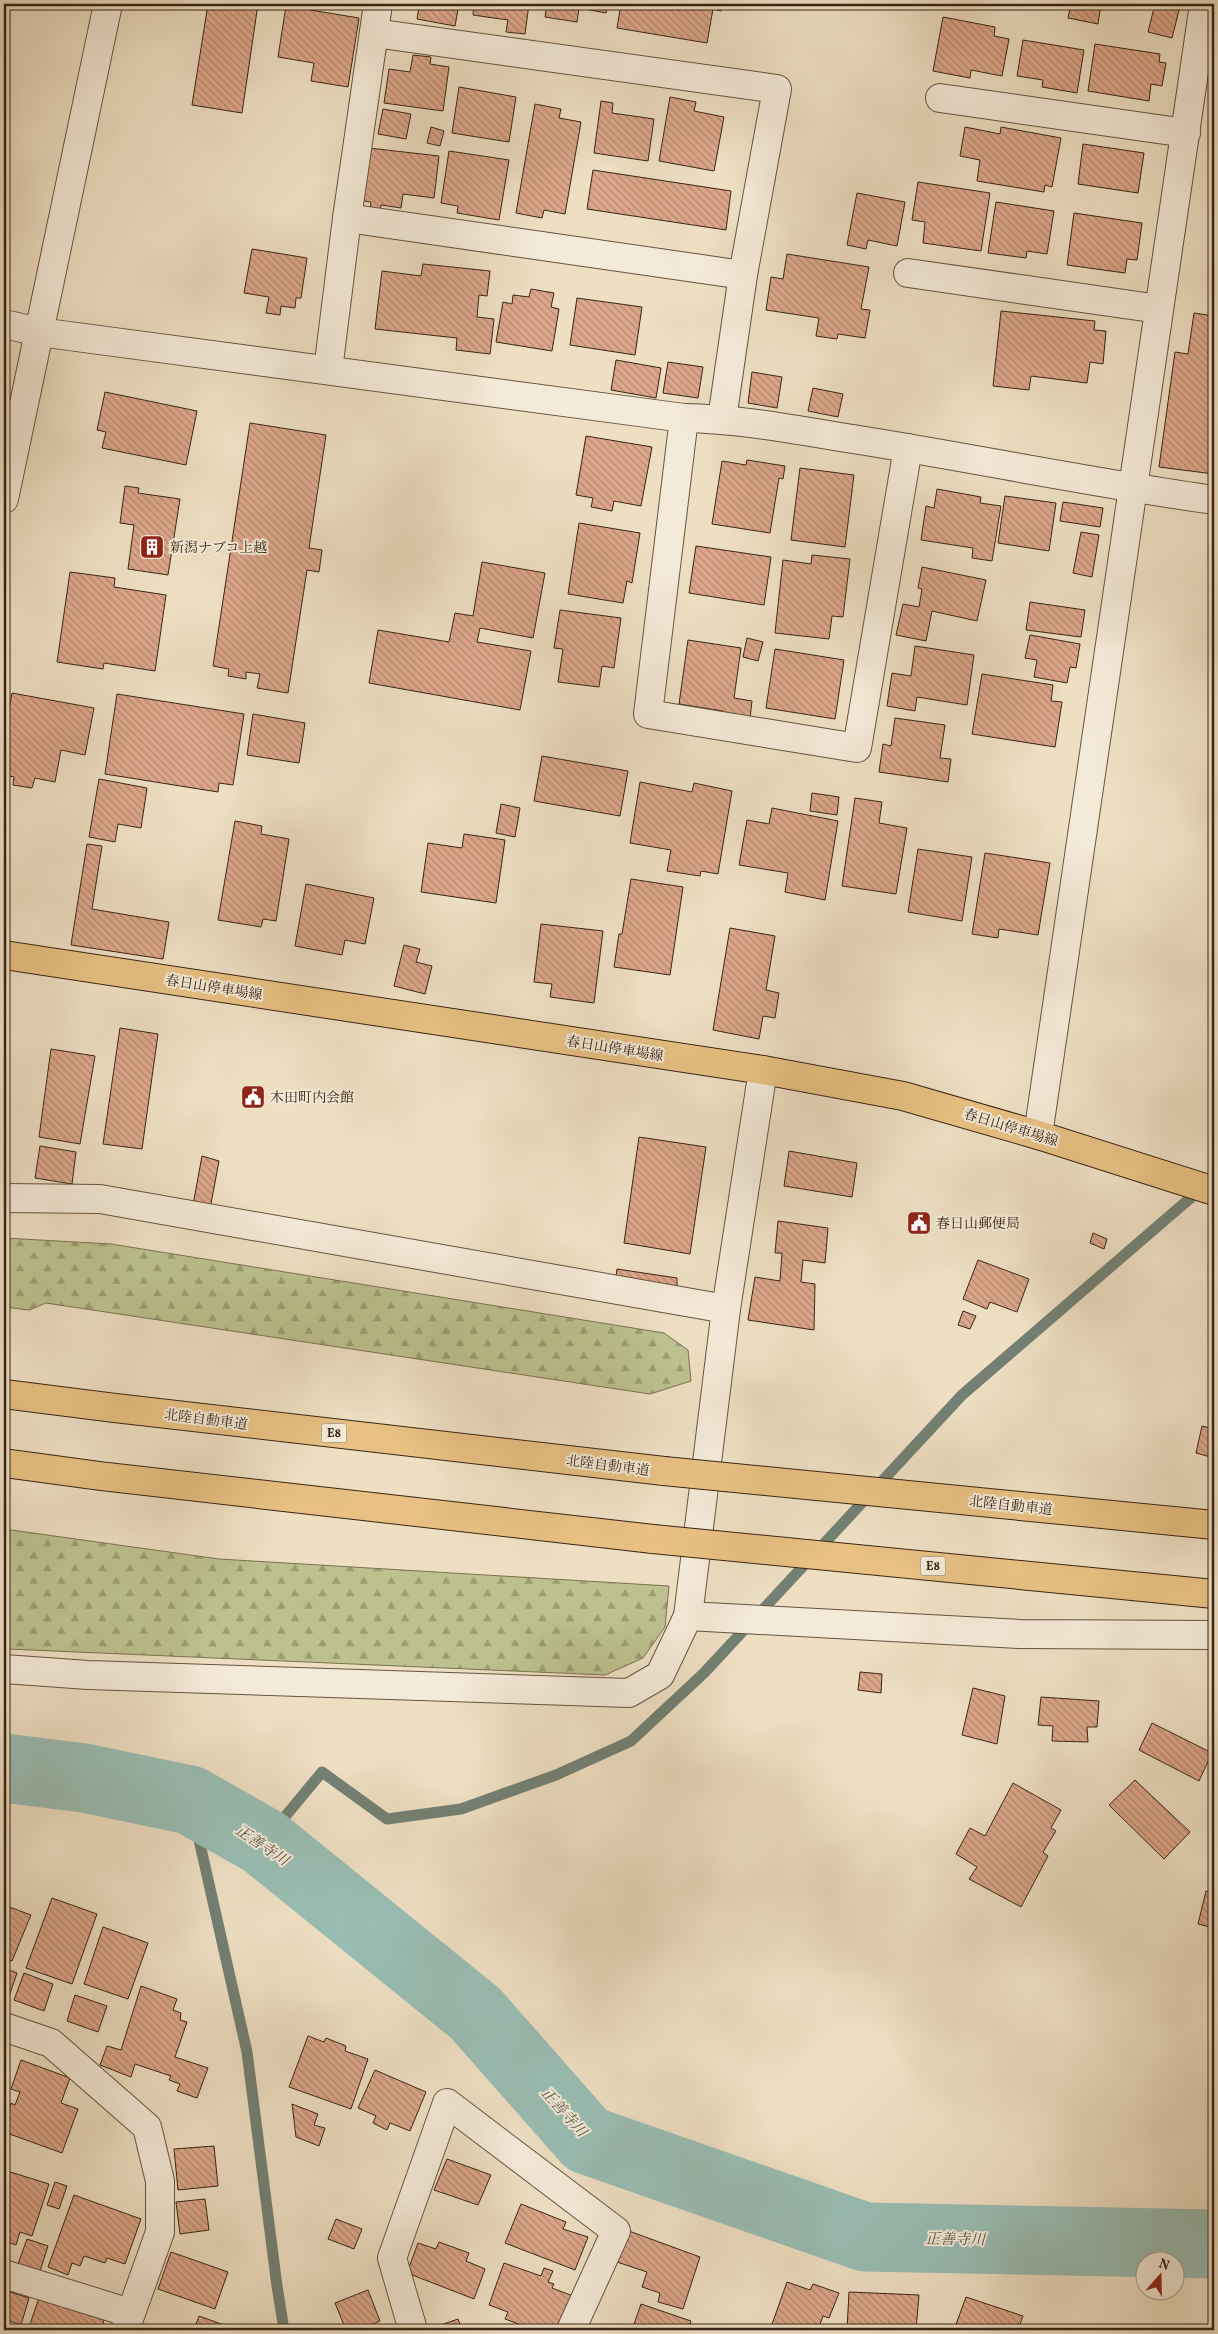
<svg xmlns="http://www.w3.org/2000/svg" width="1218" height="2334" font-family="Vollkorn,'Noto Serif JP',serif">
<defs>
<pattern id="forest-firs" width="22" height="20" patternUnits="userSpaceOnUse" patternTransform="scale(1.25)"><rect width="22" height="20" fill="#bdc190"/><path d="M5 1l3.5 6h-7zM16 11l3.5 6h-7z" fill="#9b9d74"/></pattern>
<pattern id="building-back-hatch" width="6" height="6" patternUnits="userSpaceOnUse" patternTransform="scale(1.25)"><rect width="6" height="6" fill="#dda78b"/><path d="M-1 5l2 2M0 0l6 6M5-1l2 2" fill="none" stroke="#b48870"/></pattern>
</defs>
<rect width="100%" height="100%" fill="#eedfc3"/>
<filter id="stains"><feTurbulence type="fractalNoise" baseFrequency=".004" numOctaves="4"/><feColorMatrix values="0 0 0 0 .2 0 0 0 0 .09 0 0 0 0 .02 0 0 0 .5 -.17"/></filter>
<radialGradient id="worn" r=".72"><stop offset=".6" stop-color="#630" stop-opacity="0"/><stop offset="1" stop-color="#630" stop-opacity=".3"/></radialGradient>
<g fill="url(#forest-firs)" stroke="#7b7252">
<polygon points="4,1238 111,1244 664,1333 688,1350 691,1381 650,1394 46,1303 29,1310 4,1307"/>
<polygon points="4,1529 219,1559 669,1586 665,1627 643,1658 605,1675 8,1649 4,1647"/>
</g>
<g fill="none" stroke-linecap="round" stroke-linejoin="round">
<g stroke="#738073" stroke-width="11">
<polyline points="190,1800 247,2052 277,2286 284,2330"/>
<polyline points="264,1842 322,1772 387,1819 461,1809 556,1775 631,1741 704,1673 962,1395 1202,1188"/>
</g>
<polyline stroke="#99bdb3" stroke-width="69" points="4,1768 84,1778 190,1800 264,1842 475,2013 587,2140 865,2237 1214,2244"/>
</g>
<g fill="url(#building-back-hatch)" stroke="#392414">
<polygon points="208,4 258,4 242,113 192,105"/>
<polygon points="401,4 459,4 455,26 417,19 419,7"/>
<polygon points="474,4 529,4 525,34 506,32 508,20 473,15"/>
<polygon points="547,4 608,4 606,13 579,8 577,22 545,17"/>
<polygon points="621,4 722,4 721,11 713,9 707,43 617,28"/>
<polygon points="1071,4 1101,4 1098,24 1068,18"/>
<polygon points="1155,4 1180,6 1172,38 1148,32"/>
<polygon points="286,6 359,18 348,87 311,81 314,63 278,57"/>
<polygon points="943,17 995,27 994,36 1009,39 1002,76 971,70 970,78 933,71"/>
<polygon points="1023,40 1084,50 1077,93 1042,87 1043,80 1017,76"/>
<polygon points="1095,44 1160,54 1159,62 1166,63 1162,86 1151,84 1149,101 1088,91"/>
<polygon points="413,55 431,57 430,64 449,67 443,111 384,103 389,69 410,72"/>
<polygon points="459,87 516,97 509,142 452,133"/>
<polygon points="670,97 696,102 694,111 724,117 714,171 659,161"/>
<polygon points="601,101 613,103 612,113 654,119 648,161 594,153"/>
<polygon points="535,104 561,109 559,118 581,122 565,214 544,210 542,218 516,213"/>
<polygon points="383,109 411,114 406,139 378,134"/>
<polygon points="431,127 444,131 440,146 427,143"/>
<polygon points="965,127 1000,134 1001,127 1061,138 1052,187 1045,185 1044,192 977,181 980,160 960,156"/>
<polygon points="1083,144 1144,153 1138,193 1078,184"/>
<polygon points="369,148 439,156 434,198 403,194 401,208 381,205 379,220 369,219 371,202 363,201"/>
<polygon points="449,151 509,160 499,220 457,213 458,206 441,203"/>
<polygon points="593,170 731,191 726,230 587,209"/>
<polygon points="918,182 990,193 981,251 923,243 925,222 912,220"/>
<polygon points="857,193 905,202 897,246 868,240 866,249 847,245"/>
<polygon points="996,202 1054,211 1047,254 1027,251 1026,258 988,253"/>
<polygon points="1074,213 1142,223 1137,260 1127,259 1125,273 1067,265"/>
<polygon points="252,249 307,258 301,298 296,298 295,308 281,306 280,315 266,313 269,297 244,293"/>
<polygon points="787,254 869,267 861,309 870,310 865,338 838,334 837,339 816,336 819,318 766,310 771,277 783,279"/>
<polygon points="423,264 490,271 487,296 479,295 477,317 494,319 490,354 456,350 457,338 375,329 382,271 421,276"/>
<polygon points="531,289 554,293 551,307 559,309 552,351 496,342 503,302 512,304 513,295 529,297"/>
<polygon points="577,298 642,307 635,355 570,345"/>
<polygon points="1001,311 1095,321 1094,330 1106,331 1103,364 1090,362 1087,383 1031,376 1029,390 993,386"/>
<polygon points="1194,313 1214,316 1214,474 1159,467 1175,352 1188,354"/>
<polygon points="616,360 661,368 656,398 611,390"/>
<polygon points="668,362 703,367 698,398 663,393"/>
<polygon points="752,372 782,377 777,408 748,403"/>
<polygon points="813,388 843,394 838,417 808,411"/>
<polygon points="105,392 197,411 186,465 102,448 106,432 97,430"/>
<polygon points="250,423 326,435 309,548 322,550 319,572 307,570 288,693 257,688 260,674 246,672 246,679 228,676 229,669 213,666"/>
<polygon points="586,436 652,447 641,506 614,501 612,511 591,507 593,498 576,495"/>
<polygon points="747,460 785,466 783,479 779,478 770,533 712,524 722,461 746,465"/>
<polygon points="800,468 854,475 845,547 791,540"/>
<polygon points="125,486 139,488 138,493 180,499 168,575 128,569 134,525 120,523"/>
<polygon points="937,489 981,497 980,503 1001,506 992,561 972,558 973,548 921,540 926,506 934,508"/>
<polygon points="1005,496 1056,503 1049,551 998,543"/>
<polygon points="1063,502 1103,508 1100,527 1060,521"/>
<polygon points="579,523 640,533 632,583 627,581 623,603 568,594"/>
<polygon points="1081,532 1099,535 1092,577 1073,573"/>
<polygon points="696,546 771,557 764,605 689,593"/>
<polygon points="812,555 850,559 843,617 832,616 829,639 775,633 783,560 811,564"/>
<polygon points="482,562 545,573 533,638 480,628 477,642 531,651 520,710 369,683 378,630 449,642 455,613 473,616"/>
<polygon points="922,567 986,580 977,621 932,611 926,641 896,635 903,604 919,607 922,589 918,588"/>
<polygon points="70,572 115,578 114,587 166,595 155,671 104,663 103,669 57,662"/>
<polygon points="1030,602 1085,610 1081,637 1026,630"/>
<polygon points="560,610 621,618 614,668 602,666 599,687 558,682 563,649 554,648"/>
<polygon points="1030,635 1080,644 1076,668 1070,667 1067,683 1034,677 1037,660 1025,658"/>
<polygon points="747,638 763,642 758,661 743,657"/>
<polygon points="688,640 741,648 734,698 752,701 749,727 721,723 723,711 679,704"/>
<polygon points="915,646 974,655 967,705 917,697 915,711 887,706 892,673 911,676"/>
<polygon points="775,649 844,660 835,719 766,708"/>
<polygon points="982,674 1053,685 1051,701 1062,702 1055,747 972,734"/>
<polygon points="12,693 94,708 85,755 61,750 55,782 35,778 32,788 13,785 14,777 4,775 4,736"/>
<polygon points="117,694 244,714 233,785 219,783 218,792 105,774"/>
<polygon points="253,714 305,723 299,763 247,755"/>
<polygon points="895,718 945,725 940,758 951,759 948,782 879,772 883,744 891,746"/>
<polygon points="542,756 628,771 620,816 534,801"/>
<polygon points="99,779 147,788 141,828 118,824 115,842 89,837"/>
<polygon points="640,782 692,792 694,783 732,791 718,874 701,871 700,876 667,871 671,850 630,843"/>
<polygon points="812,793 839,797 837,815 810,811"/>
<polygon points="855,798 882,802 879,823 907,828 896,894 842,886"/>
<polygon points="501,804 520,808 515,837 496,833"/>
<polygon points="772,808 838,821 825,900 785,892 788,873 739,865 747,820 769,824"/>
<polygon points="235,821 262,826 261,834 289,839 276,921 263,919 261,927 218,920"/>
<polygon points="464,834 505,840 496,903 421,892 428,843 462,848"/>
<polygon points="87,844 102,846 92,909 169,922 163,959 71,945"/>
<polygon points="918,849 972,857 962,921 908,912"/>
<polygon points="985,853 1050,863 1038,935 999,929 998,938 972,934"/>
<polygon points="631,879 683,887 670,975 614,967 619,934 622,934"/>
<polygon points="306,884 374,898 365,944 345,940 342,955 295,946"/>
<polygon points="541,924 603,931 594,1003 550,997 552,984 534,982"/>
<polygon points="730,928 775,936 766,990 779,993 775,1018 763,1016 759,1039 713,1030"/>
<polygon points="404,945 420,949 416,962 432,966 425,994 394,986"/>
<polygon points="120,1028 158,1034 142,1149 103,1144"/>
<polygon points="51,1049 95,1056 80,1144 39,1137"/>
<polygon points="639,1137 706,1147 690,1254 624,1243"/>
<polygon points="40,1146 76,1152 72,1184 35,1178"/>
<polygon points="789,1151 857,1163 852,1197 784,1186"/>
<polygon points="202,1156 219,1161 210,1209 193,1205"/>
<polygon points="778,1221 828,1228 825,1263 803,1260 801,1282 815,1284 814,1330 748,1320 755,1277 780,1281 782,1253 775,1253"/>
<polygon points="1093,1233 1107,1239 1104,1249 1090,1243"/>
<polygon points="978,1260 1029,1279 1017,1312 990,1302 987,1309 963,1299"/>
<polygon points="617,1269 677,1278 677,1290 615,1283"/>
<polygon points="963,1311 976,1316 970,1329 958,1325"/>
<polygon points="1202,1426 1214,1429 1214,1458 1196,1453"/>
<polygon points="860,1672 882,1674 881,1693 858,1690"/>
<polygon points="973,1688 1005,1696 997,1744 962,1735"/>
<polygon points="1041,1697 1099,1701 1097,1727 1087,1727 1088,1742 1052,1741 1053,1726 1038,1725"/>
<polygon points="1152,1723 1212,1753 1199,1781 1139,1750"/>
<polygon points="1135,1780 1190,1832 1164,1859 1109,1805"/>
<polygon points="1013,1783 1061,1810 1051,1828 1056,1831 1043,1852 1048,1856 1021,1907 969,1879 977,1867 956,1854 970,1828 985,1836"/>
<polygon points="1206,1891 1214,1893 1214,1928 1198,1924"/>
<polygon points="52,1898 97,1914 72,1984 26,1968"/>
<polygon points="4,1905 31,1915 12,1961 4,1958"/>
<polygon points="103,1927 148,1943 128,1999 84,1984"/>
<polygon points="4,1968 17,1973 7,2002 4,2001"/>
<polygon points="24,1973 53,1984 44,2011 14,2000"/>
<polygon points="141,1986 177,1999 173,2010 181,2013 180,2020 187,2022 175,2057 208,2068 197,2098 177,2091 180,2084 169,2080 171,2076 135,2064 131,2077 100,2065 107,2046 121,2050"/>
<polygon points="75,1995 107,2006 98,2032 67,2021"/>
<polygon points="308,2036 324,2042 326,2038 346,2046 345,2051 368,2059 351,2109 289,2087"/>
<polygon points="4,2058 10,2061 4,2075 8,2076 4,2089"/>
<polygon points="21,2060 70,2078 61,2103 78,2109 62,2153 4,2132 4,2123 11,2103 15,2105 20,2092 11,2089"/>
<polygon points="375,2070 426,2092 410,2131 390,2123 387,2130 373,2123 376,2116 358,2108"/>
<polygon points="292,2104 318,2114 314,2125 325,2128 319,2146 296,2137"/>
<polygon points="214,2146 218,2186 178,2190 174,2149"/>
<polygon points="447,2159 491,2175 478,2205 434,2190"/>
<polygon points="4,2170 49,2184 32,2236 20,2232 16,2245 4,2241"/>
<polygon points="55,2182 67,2186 59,2209 47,2205"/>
<polygon points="74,2195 141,2219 125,2264 107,2258 105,2263 84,2256 80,2266 72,2263 68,2275 48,2267"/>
<polygon points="205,2199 209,2230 180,2234 176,2202"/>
<polygon points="521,2204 566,2222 563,2229 588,2237 575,2270 505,2243"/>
<polygon points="336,2219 362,2229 354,2249 328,2239"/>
<polygon points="629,2231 700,2257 683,2309 658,2302 660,2293 642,2287 647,2272 617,2262"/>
<polygon points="27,2239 48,2246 40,2271 18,2264"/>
<polygon points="439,2242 469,2253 466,2261 485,2269 474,2299 407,2273 418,2243 436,2249"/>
<polygon points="171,2252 228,2272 215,2309 158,2289"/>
<polygon points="504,2263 541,2276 544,2268 553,2271 548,2282 554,2284 552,2288 573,2296 560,2330 535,2330 505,2319 508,2312 489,2305"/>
<polygon points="787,2282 810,2290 813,2284 839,2293 829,2318 823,2316 818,2330 770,2330"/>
<polygon points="4,2290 29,2298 21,2325 4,2319"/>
<polygon points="368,2290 380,2321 359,2330 346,2330 335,2303"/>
<polygon points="849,2292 919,2295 916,2330 847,2330"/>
<polygon points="966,2297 1023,2316 1018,2330 954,2330"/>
<polygon points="39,2298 104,2320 101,2330 28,2330"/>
<polygon points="641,2304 691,2321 688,2330 632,2330"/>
<polygon points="199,2316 235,2329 194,2330"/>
<polygon points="458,2319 462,2330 426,2330"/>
</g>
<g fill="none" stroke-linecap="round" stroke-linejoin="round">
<defs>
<g id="minor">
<polyline points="374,33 777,89 743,275 722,419"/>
<polyline points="940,98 1186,133"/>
<polyline points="347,218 743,275"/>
<polyline points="908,273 1159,309"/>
<path d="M4,324L39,332L684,418C741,419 797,430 853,439C973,458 1093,483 1214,500"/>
<polyline points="328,370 347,218 378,4"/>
<polyline points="684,418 648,714 857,748 908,448"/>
<polyline points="4,499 108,4"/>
<polyline points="763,1070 726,1309 688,1616 1020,1634 1214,1635"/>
<polyline points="1038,1135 1204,4"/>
<polyline points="4,1198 100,1199 726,1309"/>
<polyline points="4,1669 88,1675 629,1693 660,1675 688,1616"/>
<polyline points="4,2027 51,2043 147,2127 160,2181 160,2232 125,2330"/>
<polyline points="4,2274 130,2313"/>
<polyline points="413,2330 392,2258 447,2103 616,2231 571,2330"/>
</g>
<polyline id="major" points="4,955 763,1070 903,1096 1038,1135 1214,1191"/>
<g id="highway">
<polyline points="4,1394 115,1408 664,1471"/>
<polyline points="4,1463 100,1476 653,1539"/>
</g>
</defs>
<use href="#minor" stroke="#665340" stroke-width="30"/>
<use href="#major" stroke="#392414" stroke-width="30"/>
<use href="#highway" stroke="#392414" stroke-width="30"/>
<use href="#minor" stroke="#f4ead8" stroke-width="28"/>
<use href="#major" stroke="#e7c082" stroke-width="28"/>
<use href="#highway" stroke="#e7c082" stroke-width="28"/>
<defs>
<g id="highway-bridge">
<polyline points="664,1471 1214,1525"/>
<polyline points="653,1539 1214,1594"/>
</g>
</defs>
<use href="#highway-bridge" stroke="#392414" stroke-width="30" stroke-linecap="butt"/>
<use href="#highway-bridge" stroke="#e7c082" stroke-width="28"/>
</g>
<defs>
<symbol id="building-square" viewBox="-11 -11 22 22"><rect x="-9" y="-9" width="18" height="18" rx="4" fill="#8f2418" stroke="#f4ead8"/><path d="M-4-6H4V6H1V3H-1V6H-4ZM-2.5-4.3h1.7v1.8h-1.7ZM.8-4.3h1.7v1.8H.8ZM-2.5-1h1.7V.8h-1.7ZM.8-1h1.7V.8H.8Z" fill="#fff"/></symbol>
<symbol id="civic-square" viewBox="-11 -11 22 22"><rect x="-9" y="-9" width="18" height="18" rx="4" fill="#8f2418" stroke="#f4ead8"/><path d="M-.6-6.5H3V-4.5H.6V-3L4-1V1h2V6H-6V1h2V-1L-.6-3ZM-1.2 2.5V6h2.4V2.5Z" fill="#fff"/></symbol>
</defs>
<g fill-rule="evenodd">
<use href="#building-square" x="138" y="533" width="28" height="28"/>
<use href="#civic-square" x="239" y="1083" width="28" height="28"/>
<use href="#civic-square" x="905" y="1209" width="28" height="28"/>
</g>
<g text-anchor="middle" stroke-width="4" stroke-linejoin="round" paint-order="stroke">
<g fill="#f4ead8" stroke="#715f4f" stroke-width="1">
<rect x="321.5" y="1423.5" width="25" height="19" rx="4"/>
<rect x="920.5" y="1556.5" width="25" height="19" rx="4"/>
</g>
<g font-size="12" font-weight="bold" fill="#392414">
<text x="334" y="1437">E8</text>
<text x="933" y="1570">E8</text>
</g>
<g font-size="14" fill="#392414" stroke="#f4ead8" text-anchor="start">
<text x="170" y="552">新潟ナブコ上越</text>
<text x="270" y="1102">木田町内会館</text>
<text x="936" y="1228">春日山郵便局</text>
</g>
<g font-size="14" fill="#392414" stroke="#f4ead8">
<text transform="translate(214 987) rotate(9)" y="5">春日山停車場線</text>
<text transform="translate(615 1048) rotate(9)" y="5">春日山停車場線</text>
<text transform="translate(1011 1127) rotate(17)" y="5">春日山停車場線</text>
<text transform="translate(206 1419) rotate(7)" y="5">北陸自動車道</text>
<text transform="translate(608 1465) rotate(7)" y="5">北陸自動車道</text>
<text transform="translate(1011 1505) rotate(6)" y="5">北陸自動車道</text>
</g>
<g font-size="15" font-style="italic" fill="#565244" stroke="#f4ead8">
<text transform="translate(262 1845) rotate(34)" y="5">正善寺川</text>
<text transform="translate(564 2112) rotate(48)" y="5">正善寺川</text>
<text transform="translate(955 2239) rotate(1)" y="5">正善寺川</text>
</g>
</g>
<rect width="1218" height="2334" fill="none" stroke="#eedfc3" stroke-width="20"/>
<rect x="5" y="5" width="1208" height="2324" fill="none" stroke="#392414" stroke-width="2.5"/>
<rect x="10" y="10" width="1198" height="2314" fill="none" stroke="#392414"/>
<g transform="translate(1160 2276) rotate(20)"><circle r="24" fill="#f4ead8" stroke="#a99b8a"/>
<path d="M0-4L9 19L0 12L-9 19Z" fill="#8f2418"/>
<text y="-8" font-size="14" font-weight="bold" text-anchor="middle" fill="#392414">N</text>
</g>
<rect width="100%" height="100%" filter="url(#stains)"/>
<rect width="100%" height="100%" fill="url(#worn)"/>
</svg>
